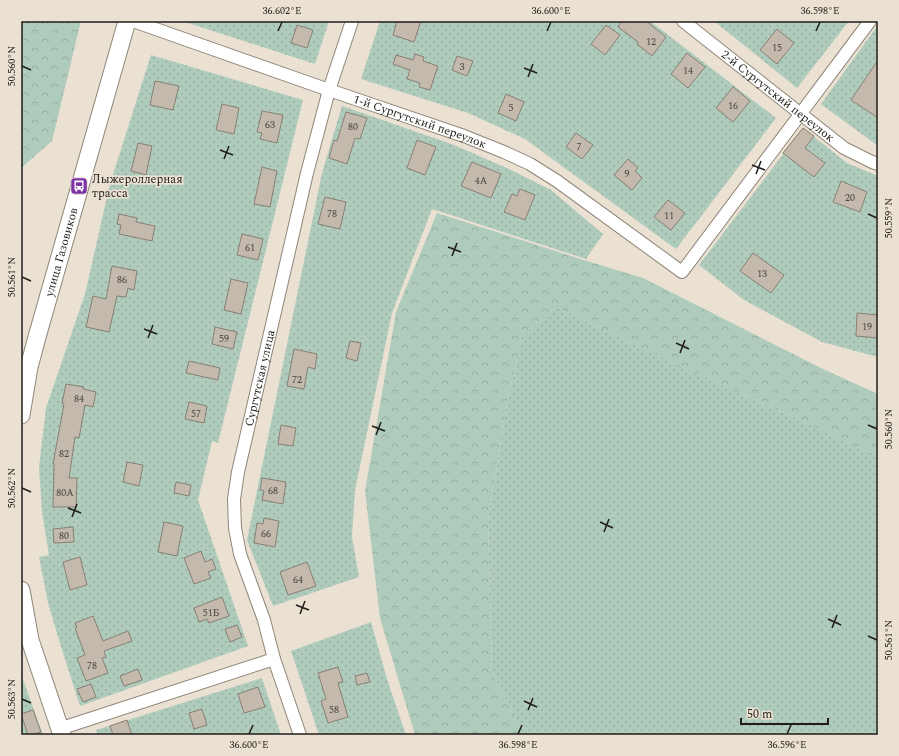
<svg xmlns="http://www.w3.org/2000/svg" width="899" height="756" font-family="Spectral,serif">
<defs>
<pattern id="grass-dots" width="8" height="8" patternUnits="userSpaceOnUse"><rect width="8" height="8" fill="#aecbbc"/><path d="M2 2h.1M6 6h.1" fill="none" stroke="#95aea1" stroke-width="1.8" stroke-linecap="round"/></pattern>
<pattern id="forest-crowns" width="20" height="18" patternUnits="userSpaceOnUse"><rect width="20" height="18" fill="#aecbbc"/><path d="M2 6a3 3 0 1 1 6 0M12 15a3 3 0 1 1 6 0" fill="none" stroke="#95aea1"/></pattern>
</defs>
<rect width="100%" height="100%" fill="#ebe1d3"/>
<g fill="url(#grass-dots)">
<polygon points="182,21 329,21 315,64"/>
<polygon points="380,21 650,21 776,118 676,249 525,139 468,113 361,79"/>
<polygon points="714,21 849,21 797,88"/>
<polygon points="878,25 878,146 821,104"/>
<polygon points="151,55 303,100 218,443 212,441 198,500 248,646 80,706 63,653 48,603 39,557 49,555 42,512 39,467 46,408 85,294 110,184"/>
<polygon points="342,106 454,145 509,169 551,190 603,234 586,259 432,209 392,313 355,490 352,537 359,577 273,606 247,540 322,173"/>
<polygon points="803,128 847,163 878,176 878,357 822,342 744,300 699,265"/>
<polygon points="556,307 626,341 878,456 878,735 523,735 492,672 488,519 507,404 522,337"/>
<polygon points="371,622 387,679 406,735 319,735 291,651"/>
<polygon points="21,674 43,735 21,735"/>
<polygon points="262,678 281,735 98,735 96,730"/>
</g>
<g fill="url(#forest-crowns)">
<polygon points="21,21 81,21 52,141 21,168"/>
<polygon points="437,213 587,261 643,278 823,369 878,394 878,456 626,341 556,307 522,337 507,404 488,519 492,672 523,735 415,735 380,618 365,491 396,312"/>
</g>
<g fill="#c3baad" stroke="#887f73">
<polygon points="397,21 421,21 414,42 393,35"/>
<polygon points="622,21 646,21 666,37 652,56 637,44 638,42 618,27"/>
<polygon points="297,25 313,30 307,48 291,43"/>
<polygon points="606,25 620,35 605,55 591,44"/>
<polygon points="777,29 794,43 777,64 760,50"/>
<polygon points="687,53 705,67 688,88 671,74"/>
<polygon points="415,54 424,57 423,61 438,66 430,90 419,87 420,83 407,79 410,70 393,64 396,55 413,60"/>
<polygon points="457,56 473,61 467,76 452,70"/>
<polygon points="878,60 878,118 851,100"/>
<polygon points="155,81 179,86 173,110 150,105"/>
<polygon points="733,87 750,101 733,122 716,108"/>
<polygon points="506,94 524,102 516,121 498,113"/>
<polygon points="222,104 239,108 234,134 216,130"/>
<polygon points="262,111 283,115 277,143 260,139 262,133 257,132"/>
<polygon points="346,112 367,118 360,139 355,138 347,164 329,158 334,140 337,141"/>
<polygon points="803,128 814,136 805,148 825,163 814,177 783,153"/>
<polygon points="576,133 593,145 582,159 566,147"/>
<polygon points="417,140 436,147 425,175 407,168"/>
<polygon points="138,143 152,146 146,175 131,171"/>
<polygon points="628,159 638,168 635,171 642,178 632,190 614,175"/>
<polygon points="472,162 501,174 491,198 461,186"/>
<polygon points="262,167 277,171 270,207 254,204"/>
<polygon points="841,181 867,192 860,212 833,202"/>
<polygon points="520,189 535,195 525,220 504,212 512,194 517,196"/>
<polygon points="325,197 346,202 340,229 318,224"/>
<polygon points="668,200 685,213 671,230 654,217"/>
<polygon points="119,214 137,218 136,222 155,226 152,241 119,234 121,225 117,224"/>
<polygon points="242,234 263,239 258,260 237,255"/>
<polygon points="753,253 784,275 771,293 740,271"/>
<polygon points="112,266 137,271 134,290 128,288 126,297 117,296 109,332 86,327 93,296 106,299"/>
<polygon points="231,279 248,283 241,314 224,310"/>
<polygon points="857,313 878,315 878,338 856,336"/>
<polygon points="215,327 237,332 233,349 212,344"/>
<polygon points="350,341 361,343 357,361 346,358"/>
<polygon points="294,349 317,354 315,369 308,367 304,389 287,386"/>
<polygon points="189,361 220,368 218,380 186,373"/>
<polygon points="66,384 84,387 83,389 96,392 93,407 85,405 79,438 75,437 69,478 77,478 76,507 53,507 54,464 53,464 64,404 62,403"/>
<polygon points="189,402 207,406 204,423 185,419"/>
<polygon points="281,425 296,428 293,446 278,444"/>
<polygon points="127,462 143,465 139,486 123,482"/>
<polygon points="262,478 286,482 283,504 262,500 264,491 260,490"/>
<polygon points="176,482 191,485 189,496 174,493"/>
<polygon points="264,518 279,521 275,547 254,543 257,523 263,524"/>
<polygon points="164,522 183,526 177,556 158,552"/>
<polygon points="73,527 74,542 54,543 53,529"/>
<polygon points="201,551 205,562 212,559 216,569 208,572 211,578 194,584 184,558"/>
<polygon points="80,557 87,585 70,590 63,562"/>
<polygon points="307,562 316,586 288,595 280,572"/>
<polygon points="222,597 229,616 209,623 207,619 199,622 194,608"/>
<polygon points="93,616 103,641 128,631 132,641 104,651 106,657 102,658 108,673 86,681 77,658 85,655 75,628 77,627 75,623"/>
<polygon points="237,625 242,637 230,642 225,629"/>
<polygon points="338,667 343,682 338,683 348,717 328,723 321,701 326,699 318,673"/>
<polygon points="138,669 142,680 124,686 120,676"/>
<polygon points="367,673 370,682 357,685 355,676"/>
<polygon points="91,684 96,697 83,702 77,689"/>
<polygon points="258,687 265,707 244,713 238,694"/>
<polygon points="202,709 207,725 194,729 189,713"/>
<polygon points="33,710 41,732 31,735 28,735 21,714"/>
<polygon points="127,720 132,735 113,735 110,726"/>
</g>
<g fill="none" stroke-linecap="round" stroke-linejoin="round">
<defs>
<g id="street">
<path id="s1" d="M133,21L329,90L464,136L504,152L530,164L557,181L682,272L870,21"/>
<path id="s2" d="M683,21L844,148L872,162L878,164"/>
<polyline points="59,729 274,659"/>
<path id="s3" d="M300,735L274,659L264,620L240,554L235,528L234,499L238,472L307,173L329,90L352,21"/>
</g>
<g id="secondary">
<path id="s4" d="M21,415L29,367L37,337L127,21"/>
<polyline points="21,590 30,640 62,735"/>
</g>
</defs>
<use href="#street" stroke="#8e8679" stroke-width="14"/>
<use href="#secondary" stroke="#8e8679" stroke-width="19"/>
<use href="#street" stroke="#fff" stroke-width="12"/>
<use href="#secondary" stroke="#fff" stroke-width="17"/>
</g>
<path fill="none" stroke="#201d18" stroke-width="1.5" d="M278,31L282,22M547,31L551,22M816,31L820,22M22,66L31,70M524,68L537,73M528,77L533,64M220,150L233,155M224,159L229,146M752,165L765,170M756,174L761,161M868,214L877,218M448,247L461,252M452,256L457,243M22,277L31,281M144,329L157,334M148,338L153,325M676,343L689,349M680,353L685,340M868,425L877,429M372,426L385,431M376,435L381,422M22,488L31,492M68,508L81,513M72,517L77,504M600,522L613,528M604,532L609,519M296,605L309,610M300,614L305,601M828,619L841,625M832,628L837,615M868,636L877,640M22,699L31,703M524,701L537,707M528,710L533,698M249,734L253,725M518,734L522,725M787,734L791,725"/>
<defs>
<symbol id="bus-square" viewBox="-11 -11 22 22"><rect x="-9" y="-9" width="18" height="18" rx="4" fill="#7c32a4" stroke="#ebe1d3"/><path d="M-5-6H5V4H4V6H2V4H-2V6H-4V4H-5ZM-3.5-4V0h7V-4ZM-3.5 1.2v1.5H-2V1.2ZM2 1.2v1.5H3.5V1.2Z" fill="#fff"/></symbol>
</defs>
<g fill-rule="evenodd">
<use href="#bus-square" x="69" y="176" width="20" height="20"/>
</g>
<g text-anchor="middle" stroke-width="3.5" stroke-linejoin="round" paint-order="stroke">
<g font-size="10" fill="#49443d">
<text x="651" y="45">12</text>
<text x="777" y="51">15</text>
<text x="462" y="70">3</text>
<text x="688" y="74">14</text>
<text x="733" y="109">16</text>
<text x="511" y="111">5</text>
<text x="270" y="128">63</text>
<text x="353" y="130">80</text>
<text x="579" y="150">7</text>
<text x="627" y="177">9</text>
<text x="481" y="184">4А</text>
<text x="850" y="201">20</text>
<text x="332" y="217">78</text>
<text x="669" y="219">11</text>
<text x="250" y="251">61</text>
<text x="762" y="277">13</text>
<text x="122" y="283">86</text>
<text x="867" y="330">19</text>
<text x="224" y="342">59</text>
<text x="297" y="383">72</text>
<text x="79" y="402">84</text>
<text x="196" y="417">57</text>
<text x="64" y="457">82</text>
<text x="273" y="494">68</text>
<text x="65" y="496">80А</text>
<text x="266" y="537">66</text>
<text x="64" y="539">80</text>
<text x="298" y="583">64</text>
<text x="211" y="616">51Б</text>
<text x="92" y="669">78</text>
<text x="334" y="713">58</text>
</g>
<g font-size="12" fill="#201d18" stroke="#ebe1d3">
<text dy="4" stroke="none"><textPath href="#s2" startOffset="121">2-й Сургутский переулок</textPath></text>
<text dy="4" stroke="none"><textPath href="#s1" startOffset="304">1-й Сургутский переулок</textPath></text>
<text dy="4" stroke="none"><textPath href="#s4" startOffset="168">улица Газовиков</textPath></text>
<text dy="4" stroke="none"><textPath href="#s3" startOffset="370">Сургутская улица</textPath></text>
</g>
<g font-size="12" fill="#201d18" stroke="#ebe1d3" text-anchor="start">
<text x="92" y="183">Лыжероллерная<tspan x="92" dy="14">трасса</tspan></text>
</g>
</g>
<rect width="899" height="756" fill="none" stroke="#ebe1d3" stroke-width="44"/>
<path d="M741 718v6h87v-6" fill="none" stroke="#201d18" stroke-width="2"/>
<text x="747" y="718" font-size="12" fill="#201d18" stroke="#ebe1d3" stroke-width="3" paint-order="stroke">50 m</text>
<rect x="22" y="22" width="855" height="712" fill="none" stroke="#201d18" stroke-width="1.5"/>
<g font-size="10" text-anchor="middle" fill="#201d18">
<text x="282" y="14">36.602°E</text>
<text x="551" y="14">36.600°E</text>
<text x="820" y="14">36.598°E</text>
<text transform="translate(11 66) rotate(-90)" y="4">50.560°N</text>
<text transform="translate(888 218) rotate(-90)" y="4">50.559°N</text>
<text transform="translate(11 277) rotate(-90)" y="4">50.561°N</text>
<text transform="translate(888 429) rotate(-90)" y="4">50.560°N</text>
<text transform="translate(11 488) rotate(-90)" y="4">50.562°N</text>
<text transform="translate(888 640) rotate(-90)" y="4">50.561°N</text>
<text transform="translate(11 699) rotate(-90)" y="4">50.563°N</text>
<text x="249" y="748">36.600°E</text>
<text x="518" y="748">36.598°E</text>
<text x="787" y="748">36.596°E</text>
</g>
</svg>
